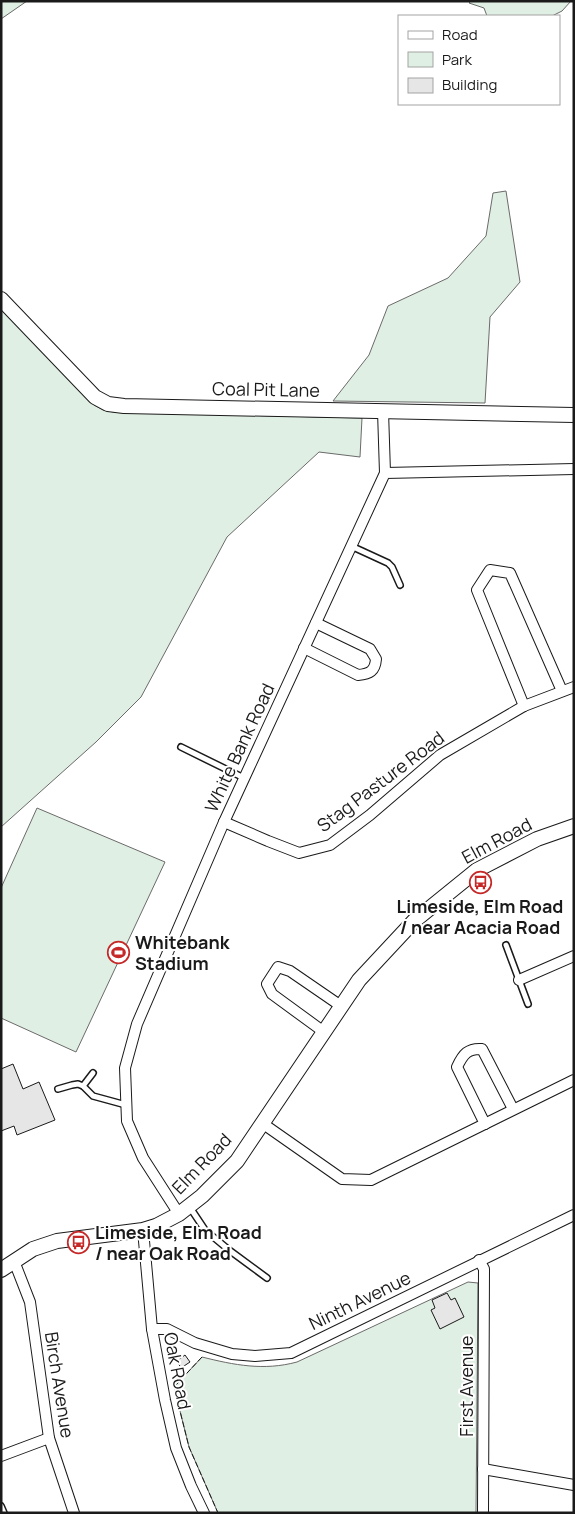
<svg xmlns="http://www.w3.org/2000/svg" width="575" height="1514" font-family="Manrope,sans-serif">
<rect width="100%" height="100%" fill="#fff"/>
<g fill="#e0efe3" stroke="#6a6a6a">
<polygon points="1,1 27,1 1,19"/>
<polygon points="471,1 571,1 562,11 552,16 487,16 484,8 469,3"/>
<polygon points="506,191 520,282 490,317 485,403 333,401 369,355 388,306 448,278 486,236 493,193"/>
<polygon points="1,309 94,405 103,410 114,412 362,418 360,457 319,452 227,537 141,697 96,742 1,827"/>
<polygon points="37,808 165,862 76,1052 1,1018 1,888"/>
<path d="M468,1282L478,1283L476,1513H218L189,1447L174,1387L202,1357C234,1365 264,1371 297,1362Z"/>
</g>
<g fill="#e6e6e6" stroke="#1a1a1a">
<polygon points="13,1064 23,1089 39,1082 55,1120 17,1135 14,1126 1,1131 1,1069"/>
<polygon points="447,1293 451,1300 455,1298 464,1317 440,1329 431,1310 435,1308 432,1300"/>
<polygon points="185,1355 190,1362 181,1368 177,1361"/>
</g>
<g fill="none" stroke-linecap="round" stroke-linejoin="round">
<defs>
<g id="service">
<polyline points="351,546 388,563 392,567 400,585"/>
<polyline points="181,747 244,778"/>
<polyline points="506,945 528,1004"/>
<polyline points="83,1086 93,1073"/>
<polyline points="58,1089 72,1085 78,1084 83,1086 93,1096 126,1105"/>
<polyline points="189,1206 205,1230 229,1250 267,1278"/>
<polyline points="1,1506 4,1513"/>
</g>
<g id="minor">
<polyline points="383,411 385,473"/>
<path d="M304,648L358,675C370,674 375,671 376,659L370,649L316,623"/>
<polyline points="524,706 477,590 490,570 510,573 562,691"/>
<polyline points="224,822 268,841 299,853 330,845 370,815 440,755 524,706 574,687"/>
<polyline points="519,980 574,956"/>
<polyline points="324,1032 272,994 267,984 278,967 290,971 341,1006"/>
<polyline points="262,1123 342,1179 371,1180 574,1080"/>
<path d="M485,1124L457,1067C463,1054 468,1048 482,1049L513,1109"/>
<polyline points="179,1214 143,1158 127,1121 125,1068 137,1024 224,822 385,473 574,469"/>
<polyline points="143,1230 152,1329 165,1400 176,1448 191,1486 204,1513"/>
<polyline points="479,1260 484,1269 483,1513"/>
<polyline points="14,1261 30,1302 49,1438 74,1513"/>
<polyline points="152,1329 167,1329 195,1343 232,1354 255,1356 291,1353 574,1215"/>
<polyline points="1,1456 49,1438"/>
<polyline points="483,1469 574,1485"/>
</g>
<g id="tertiary">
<polyline points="1,299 95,397 108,404 124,406 574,415"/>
<polyline points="1,1270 33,1249 57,1241 143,1230 156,1226 179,1214 202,1196 237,1161 359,980 414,921 477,870 537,839 574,826"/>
</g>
</defs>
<use href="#service" stroke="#1a1a1a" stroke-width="8"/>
<use href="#minor" stroke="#1a1a1a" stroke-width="12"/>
<use href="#tertiary" stroke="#1a1a1a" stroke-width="16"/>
<use href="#service" stroke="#fff" stroke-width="5"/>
<use href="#minor" stroke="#fff" stroke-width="10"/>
<use href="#tertiary" stroke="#fff" stroke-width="14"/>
<polyline stroke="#1a1a1a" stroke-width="1" stroke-dasharray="6 2.5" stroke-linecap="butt" points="202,1357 174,1387 189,1447 218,1513"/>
</g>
<defs>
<symbol id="bus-ring" viewBox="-11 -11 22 22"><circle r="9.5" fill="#fff" stroke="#c62828" stroke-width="1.5"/><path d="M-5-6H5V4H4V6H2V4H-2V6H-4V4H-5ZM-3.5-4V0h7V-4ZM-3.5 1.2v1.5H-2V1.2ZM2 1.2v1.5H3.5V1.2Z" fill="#c62828"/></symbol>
<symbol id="stadium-ring" viewBox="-11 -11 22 22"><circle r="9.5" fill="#fff" stroke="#c62828" stroke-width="1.5"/><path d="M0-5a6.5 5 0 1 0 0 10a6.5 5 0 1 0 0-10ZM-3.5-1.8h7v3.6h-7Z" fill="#c62828"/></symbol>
</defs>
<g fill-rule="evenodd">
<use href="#bus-ring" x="468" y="870" width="25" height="25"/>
<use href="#stadium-ring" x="106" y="940" width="25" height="25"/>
<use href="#bus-ring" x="66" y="1230" width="25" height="25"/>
</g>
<g text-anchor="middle" stroke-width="4" stroke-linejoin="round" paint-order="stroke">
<g font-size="18" fill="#1a1a1a" stroke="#fff">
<text transform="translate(266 390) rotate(1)" y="6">Coal Pit Lane</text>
<text transform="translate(240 748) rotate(-65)" y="6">White Bank Road</text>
<text transform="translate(381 782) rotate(-37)" y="6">Stag Pasture Road</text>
<text transform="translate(497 841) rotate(-28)" y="6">Elm Road</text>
<text transform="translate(202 1164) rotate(-46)" y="6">Elm Road</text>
<text transform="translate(360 1301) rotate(-26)" y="6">Ninth Avenue</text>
<text transform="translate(177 1371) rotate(79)" y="6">Oak Road</text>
<text transform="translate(59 1385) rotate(81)" y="6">Birch Avenue</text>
<text transform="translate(467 1386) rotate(-90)" y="6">First Avenue</text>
</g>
<g font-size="18" font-weight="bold" fill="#1a1a1a" stroke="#fff" text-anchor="start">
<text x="480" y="913" text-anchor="middle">Limeside, Elm Road<tspan x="480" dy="21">/ near Acacia Road</tspan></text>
<text x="135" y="949">Whitebank<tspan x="135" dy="21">Stadium</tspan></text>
<text x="95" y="1239">Limeside, Elm Road<tspan x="95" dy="21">/ near Oak Road</tspan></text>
</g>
</g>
<rect width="575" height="1514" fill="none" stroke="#1a1a1a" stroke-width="5"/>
<rect x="398" y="15" width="162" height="90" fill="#ffffff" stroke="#a3a3a3"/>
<rect x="408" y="31" width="25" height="8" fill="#ffffff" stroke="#a3a3a3"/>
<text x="442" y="40" font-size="15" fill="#1a1a1a">Road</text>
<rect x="408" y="52" width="25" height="15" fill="#e0efe3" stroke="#a3a3a3"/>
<text x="442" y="65" font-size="15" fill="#1a1a1a">Park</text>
<rect x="408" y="78" width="25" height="15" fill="#e6e6e6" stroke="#a3a3a3"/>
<text x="442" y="90" font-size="15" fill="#1a1a1a">Building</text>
</svg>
